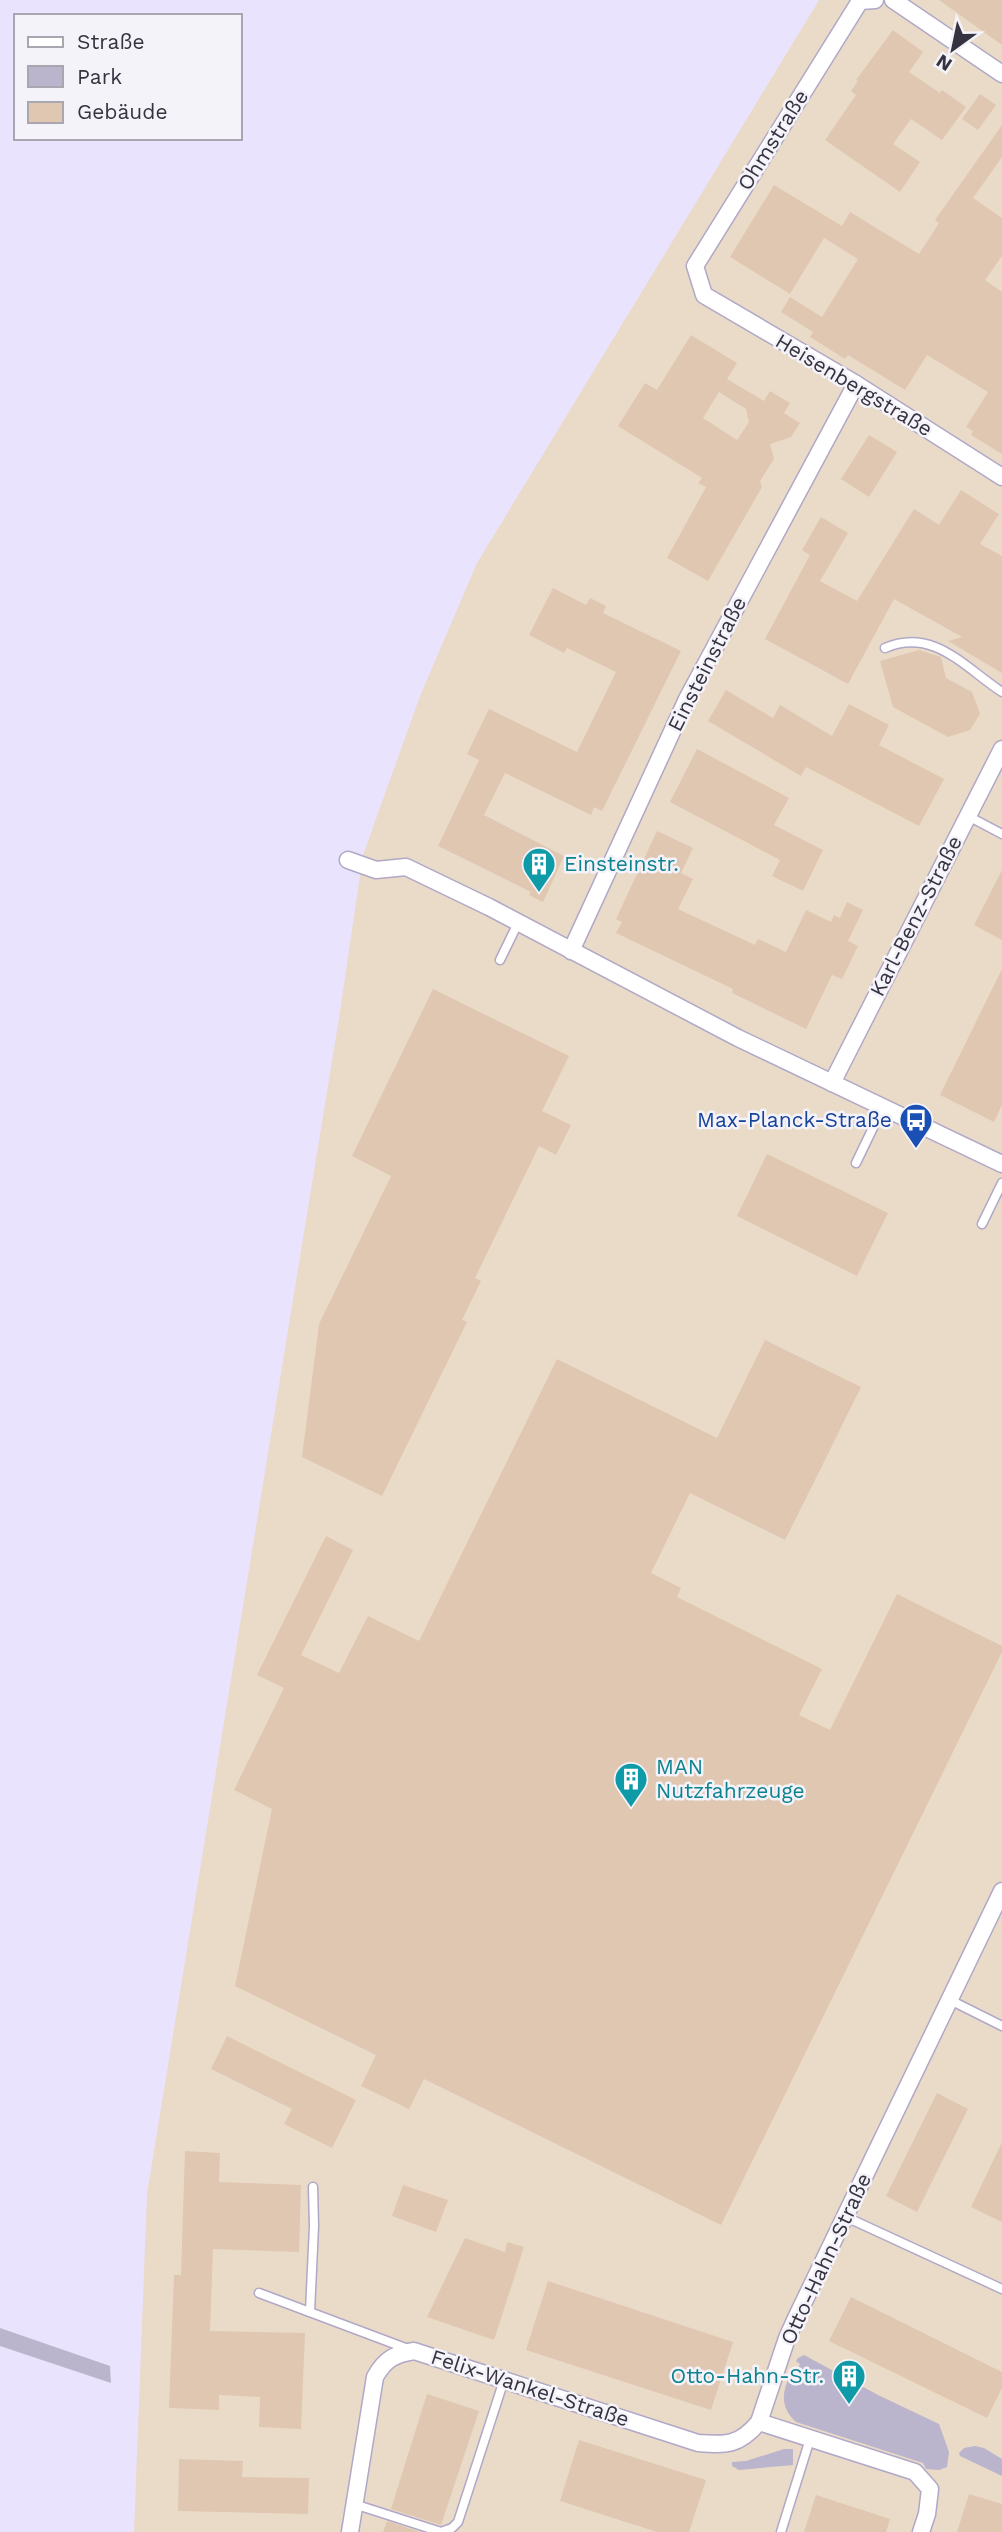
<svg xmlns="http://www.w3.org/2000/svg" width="1002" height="2532" font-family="'Work Sans',sans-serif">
<rect width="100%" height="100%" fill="#eae3fd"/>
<polygon fill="#eadbc8" points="819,0 1002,0 1002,2532 134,2532 147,2194 339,1018 363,855 420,696 477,563"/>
<g fill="#bab4cc">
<polygon points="0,2328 110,2366 111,2383 0,2346"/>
<path d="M804,2355L878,2395L939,2424L949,2452L947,2467L939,2470L926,2469L923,2463L796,2422C780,2407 782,2393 790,2375L794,2377L800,2364L796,2361L798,2358Z"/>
<polygon points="975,2446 984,2448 1002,2459 1002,2476 960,2456 959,2453 964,2448"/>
<polygon points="784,2449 793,2449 793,2465 739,2470 732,2466 732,2462 746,2461"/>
</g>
<g fill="#e0c7b2" fill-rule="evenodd">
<polygon points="939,0 1002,0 1002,45"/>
<polygon points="893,30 923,52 909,72 940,93 942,90 966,107 942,140 911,119 893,144 920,162 900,192 825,140 856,95 851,91 858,81 856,80"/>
<polygon points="980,94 996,105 978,130 962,119"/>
<polygon points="1002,125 1002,157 973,198 1002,218 1002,256 985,280 1002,292 1002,454 971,435 973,431 966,427 988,392 927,355 905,390 848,355 845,359 810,337 813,332 781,312 790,297 822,317 858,259 824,238 790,294 730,257 774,185 842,226 850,212 919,254 939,223 935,220"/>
<path d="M691,335L737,363L727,379L764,401L770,391L790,403L784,413L800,423L791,437L770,444L774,459L760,481L762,487L708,581L667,558L706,487L698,483L702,478L618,426L645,383L657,390ZM719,392L746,409L749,422L737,440L703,418Z"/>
<polygon points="869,435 897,452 869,497 841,479"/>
<polygon points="961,490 999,514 980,544 1002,556 1002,673 948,641 962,637 894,599 848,684 765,639 810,555 802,550 821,517 848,533 820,581 857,601 914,509 939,525"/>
<polygon points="553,588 586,605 590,598 606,606 603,613 681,651 602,811 594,807 591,815 505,773 484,815 564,856 543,902 529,895 531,892 438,846 479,760 467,754 489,709 577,752 616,672 567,648 564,653 529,635"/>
<polygon points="919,650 941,657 946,678 972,692 980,714 970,730 948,737 893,707 880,661"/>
<polygon points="726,690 773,718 780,705 832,736 849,704 889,725 879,745 944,779 919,826 806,767 801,776 708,721"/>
<polygon points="697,749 789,798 774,825 823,850 803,891 772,876 780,860 670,802"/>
<polygon points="657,831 693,848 681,873 693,879 678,909 755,945 758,939 786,952 806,910 831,922 834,915 840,918 847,902 863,910 848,941 858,946 842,979 832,975 806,1029 732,993 733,989 616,933 622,922 616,919"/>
<polygon points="1002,870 1002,940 974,925"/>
<polygon points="1002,969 1002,1105 994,1122 940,1095"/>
<polygon points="433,989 569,1056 542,1111 571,1125 556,1155 539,1146 475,1278 481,1281 462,1320 467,1322 382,1496 302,1457 319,1324 391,1176 352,1156"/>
<polygon points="767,1154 888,1213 857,1276 737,1216"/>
<polygon points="765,1340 861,1387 823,1464 785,1540 690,1493 651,1573 681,1588 677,1597 822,1669 799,1715 830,1730 897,1594 1002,1646 1002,1652 721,2225 424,2079 409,2109 361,2086 376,2055 235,1986 272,1809 234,1790 284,1688 257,1675 326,1536 353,1550 301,1655 339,1673 368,1616 419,1641 557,1359 717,1438"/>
<polygon points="227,2036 356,2100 332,2148 284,2124 292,2109 211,2069"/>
<polygon points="937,2093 968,2109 917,2212 886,2196"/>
<polygon points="1002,2142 1002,2222 971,2207"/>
<polygon points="185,2151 220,2153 219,2182 301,2185 299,2252 213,2249 210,2331 305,2333 301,2429 259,2427 260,2397 219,2395 219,2410 169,2408 174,2275 181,2275"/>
<polygon points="403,2185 448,2200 436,2232 392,2216"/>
<polygon points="465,2238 505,2252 507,2242 524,2247 494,2340 427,2317"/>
<polygon points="548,2281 733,2342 711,2410 526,2350"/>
<polygon points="851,2297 1002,2372 1002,2388 987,2418 829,2341"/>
<polygon points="427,2394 479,2411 441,2525 391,2509"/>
<polygon points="579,2440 706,2480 689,2532 657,2532 560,2501"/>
<polygon points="179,2459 243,2461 242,2477 309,2478 308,2514 178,2511"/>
<polygon points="969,2494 1002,2504 1002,2532 957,2532"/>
<polygon points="816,2495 890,2519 886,2532 804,2532"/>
<polygon points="387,2521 420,2532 383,2532"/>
</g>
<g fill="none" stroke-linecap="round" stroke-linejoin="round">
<defs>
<g id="service">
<path d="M885,648C933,627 964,667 1002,692"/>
<polyline points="968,816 1002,834"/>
<polyline points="500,960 518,923"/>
<polyline points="856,1163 883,1107"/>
<polyline points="982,1224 1002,1183"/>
<polyline points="950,2000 1002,2026"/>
<polyline points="846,2217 1002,2289"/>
<polyline points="259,2293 408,2349"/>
<polyline points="310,2312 314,2226 313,2187"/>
<polyline points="354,2504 441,2532 452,2528 458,2522 504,2380"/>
<polyline points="781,2532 810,2439"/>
</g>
<g id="minor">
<polyline points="875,0 860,1 695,266 704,295 856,384 1002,477"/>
<polyline points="893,0 1002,74"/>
<polyline points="348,860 376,870 406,867 489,907 738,1038 1002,1164"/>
<polyline points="571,951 687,699 856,384"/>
<polyline points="832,1083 1002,749"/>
<polyline points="759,2422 915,2472 930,2489 927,2514 921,2532"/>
<path d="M350,2532L375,2377C385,2359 395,2354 414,2351L698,2443C726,2445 739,2446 759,2422L787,2338L797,2316L1002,1891"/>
</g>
</defs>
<use href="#service" stroke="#b0a8c7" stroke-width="11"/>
<use href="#minor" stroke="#b0a8c7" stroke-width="19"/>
<use href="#service" stroke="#fff" stroke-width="8"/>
<use href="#minor" stroke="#fff" stroke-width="16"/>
</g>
<defs>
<symbol id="building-pin" viewBox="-11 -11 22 30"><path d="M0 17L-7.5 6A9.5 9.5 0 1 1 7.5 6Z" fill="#0f9aa8" stroke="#f5f3fa"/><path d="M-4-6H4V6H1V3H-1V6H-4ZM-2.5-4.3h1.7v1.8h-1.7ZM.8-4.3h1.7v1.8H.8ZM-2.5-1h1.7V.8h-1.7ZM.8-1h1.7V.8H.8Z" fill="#fff"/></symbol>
<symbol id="bus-pin" viewBox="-11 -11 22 30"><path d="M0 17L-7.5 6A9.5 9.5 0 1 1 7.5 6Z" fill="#1a4fb4" stroke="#f5f3fa"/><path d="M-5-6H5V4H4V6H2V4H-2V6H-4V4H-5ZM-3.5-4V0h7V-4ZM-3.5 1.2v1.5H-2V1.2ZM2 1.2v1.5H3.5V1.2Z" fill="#fff"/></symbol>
</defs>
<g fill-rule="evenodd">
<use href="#building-pin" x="520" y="845" width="38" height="52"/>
<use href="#bus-pin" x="897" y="1101" width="38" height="52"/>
<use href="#building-pin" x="612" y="1760" width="38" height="52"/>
<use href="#building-pin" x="830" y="2357" width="38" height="52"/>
</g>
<g text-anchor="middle" stroke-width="5" stroke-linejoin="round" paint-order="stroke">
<g font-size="21" fill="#363340" stroke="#f5f3fa">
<text transform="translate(773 140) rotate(-58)" y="7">Ohmstraße</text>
<text transform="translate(854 385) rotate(31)" y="7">Heisenbergstraße</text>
<text transform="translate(707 664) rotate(-63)" y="7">Einsteinstraße</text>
<text transform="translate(916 916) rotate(-63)" y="7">Karl-Benz-Straße</text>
<text transform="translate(826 2259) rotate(-65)" y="7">Otto-Hahn-Straße</text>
<text transform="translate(530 2388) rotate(18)" y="7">Felix-Wankel-Straße</text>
</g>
<g font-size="21" fill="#0d838f" stroke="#f5f3fa" text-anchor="start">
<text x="564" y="871">Einsteinstr.</text>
<text x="656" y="1774">MAN<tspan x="656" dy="24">Nutzfahrzeuge</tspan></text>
<text x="824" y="2383" text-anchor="end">Otto-Hahn-Str.</text>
</g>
<g font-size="21" fill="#164399" stroke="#f5f3fa" text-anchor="end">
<text x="892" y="1127">Max-Planck-Straße</text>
</g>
</g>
<rect x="14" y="14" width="228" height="126" fill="#f5f3fa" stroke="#a9a6b0" stroke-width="2"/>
<rect x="28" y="37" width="35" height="10" fill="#ffffff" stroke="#a9a6b0" stroke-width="2"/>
<text x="77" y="49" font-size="21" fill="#363340">Straße</text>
<rect x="28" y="66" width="35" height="21" fill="#bab4cc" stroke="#a9a6b0" stroke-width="2"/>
<text x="77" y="84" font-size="21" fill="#363340">Park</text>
<rect x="28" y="102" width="35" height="21" fill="#e0c7b2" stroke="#a9a6b0" stroke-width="2"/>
<text x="77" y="119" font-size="21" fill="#363340">Gebäude</text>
<g transform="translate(953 49) rotate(213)" stroke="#f5f3fa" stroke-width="5" paint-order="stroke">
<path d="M0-5L12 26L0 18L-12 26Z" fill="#363340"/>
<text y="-10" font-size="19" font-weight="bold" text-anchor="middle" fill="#363340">N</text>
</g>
</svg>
